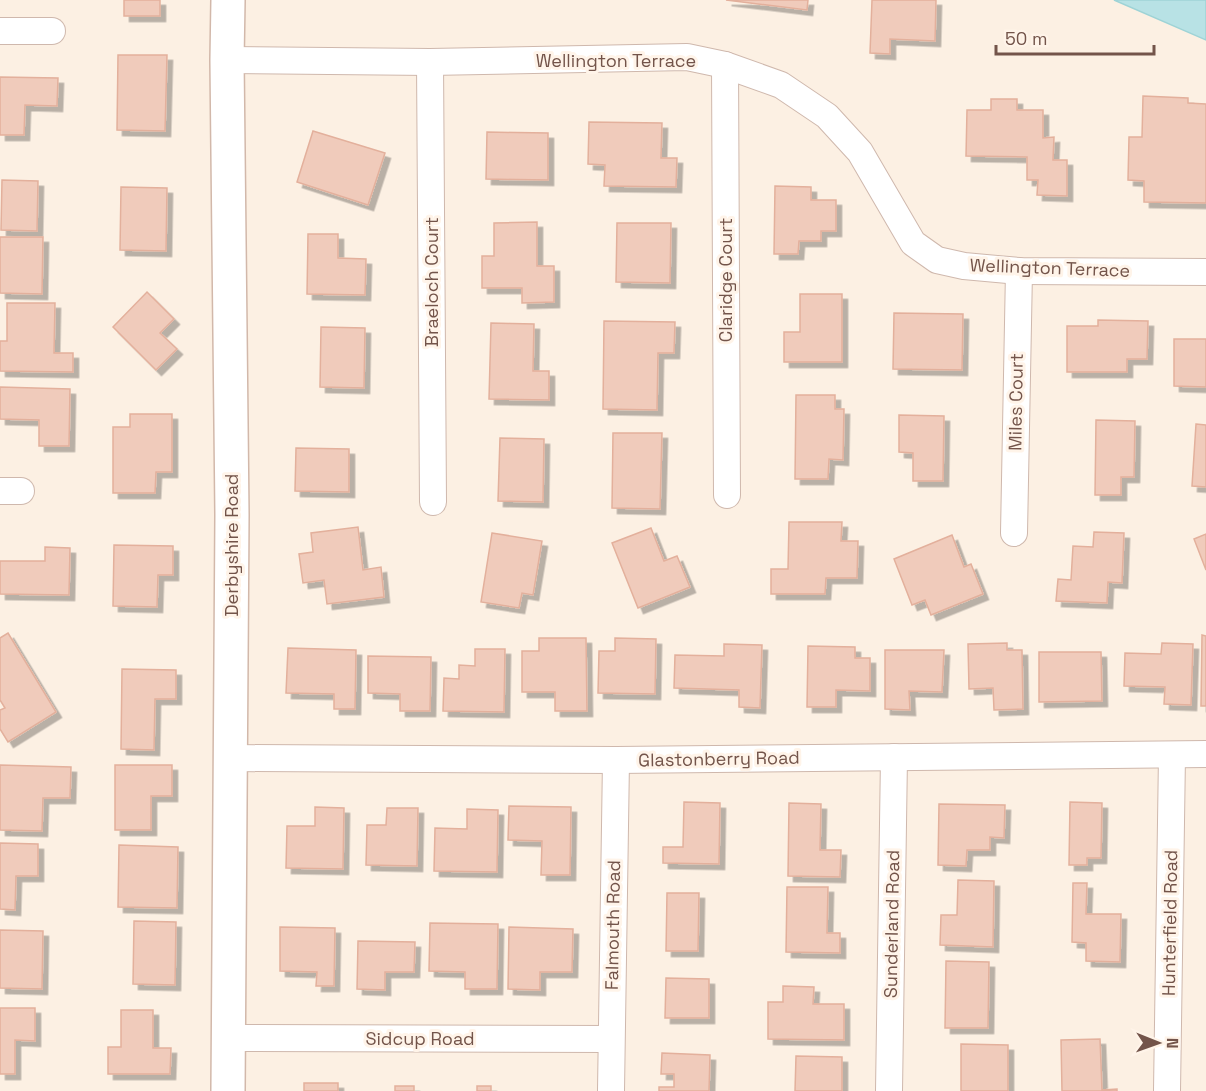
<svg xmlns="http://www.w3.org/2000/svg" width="1206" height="1091" font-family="'Space Grotesk',sans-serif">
<defs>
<filter id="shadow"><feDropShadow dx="5.5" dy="5.5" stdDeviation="0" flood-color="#0004"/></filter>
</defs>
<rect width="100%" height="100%" fill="#fcf0e3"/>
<polygon fill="#b8e2e5" stroke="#9ed3d6" stroke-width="1.5" points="1114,0 1206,0 1206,40"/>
<g fill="#f0cbbb" stroke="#e3b09c" stroke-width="1.5" filter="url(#shadow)">
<rect x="124" y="0" width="36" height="16"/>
<polygon points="726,0 808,0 807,10"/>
<polygon points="872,0 936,0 935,41 890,39 890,54 870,53"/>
<polygon points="118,55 167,55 165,131 117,130"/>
<polygon points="0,77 58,78 57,106 25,105 24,135 0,135"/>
<polygon points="1143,96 1188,98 1188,103 1206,104 1206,203 1144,202 1144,181 1128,180 1129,137 1142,137"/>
<polygon points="991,99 1017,99 1017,110 1043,110 1043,138 1054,137 1053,160 1067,160 1067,196 1037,195 1038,180 1027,180 1027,157 966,156 967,110 991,110"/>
<polygon points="589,122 662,123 661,158 677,158 676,187 604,186 605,165 588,164"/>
<polygon points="313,131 385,153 368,205 297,182"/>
<polygon points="487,132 548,133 548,180 486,179"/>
<polygon points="2,180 38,181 37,231 1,230"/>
<polygon points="775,186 811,187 811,200 836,200 836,231 821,231 821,241 799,241 798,254 774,254"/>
<polygon points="121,187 167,188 166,251 120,250"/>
<polygon points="537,222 537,266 554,266 554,302 522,303 522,288 482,288 482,256 494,256 494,223"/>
<polygon points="617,223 671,223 670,283 616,282"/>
<polygon points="308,234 338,234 338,258 366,259 365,295 307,294"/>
<polygon points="0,237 43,237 42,294 0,293"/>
<polygon points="147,292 174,319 160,333 177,349 156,370 113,327"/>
<polygon points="800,294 842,294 842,362 784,362 784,332 800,332"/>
<polygon points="7,303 55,303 54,353 73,353 73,372 0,371 0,341 7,341"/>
<polygon points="894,313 963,314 962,370 893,369"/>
<polygon points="1098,320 1148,321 1147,359 1127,359 1127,372 1067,372 1067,326 1098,326"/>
<polygon points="604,321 675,322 674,353 658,353 657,410 603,409"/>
<polygon points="491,323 534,324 533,371 549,371 549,400 489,399"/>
<polygon points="321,327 365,328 364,388 320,387"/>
<polygon points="1174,339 1206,339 1206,387 1174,386"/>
<polygon points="0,387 70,389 69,446 39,446 39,420 0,419"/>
<polygon points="796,395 835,395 835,409 844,409 843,460 829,459 828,479 795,479"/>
<polygon points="130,414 172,414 172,472 156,472 155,493 113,493 113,427 130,427"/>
<polygon points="899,415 944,416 943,481 913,481 913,453 899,452"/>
<polygon points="1096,420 1135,421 1134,477 1121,477 1121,495 1095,495"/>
<polygon points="1196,424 1206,425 1206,487 1192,486"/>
<polygon points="613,433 662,433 660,509 612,508"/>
<polygon points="500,438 544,439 543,502 498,501"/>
<polygon points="296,448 349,449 349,492 295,491"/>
<polygon points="789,522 842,522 841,541 858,541 857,578 826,578 825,594 771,594 771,569 788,569"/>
<polygon points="358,527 363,570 381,567 384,597 327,604 324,580 303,583 299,554 313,552 311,533"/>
<polygon points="651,528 664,561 677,556 690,587 638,608 612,543"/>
<polygon points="1094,532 1124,533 1122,583 1108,582 1107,603 1056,601 1058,579 1071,580 1073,546 1093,547"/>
<polygon points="492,533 542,541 533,595 522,593 519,608 481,602"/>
<polygon points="1206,534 1206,570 1194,539"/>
<polygon points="952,535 964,567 971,564 983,594 931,615 925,600 912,605 894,559"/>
<polygon points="114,545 173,546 173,575 158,575 157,607 113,606"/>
<polygon points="45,547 70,548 69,595 0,594 0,561 45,561"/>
<polygon points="8,633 56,712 8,742 0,729 0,710 5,708 0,700 0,638"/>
<polygon points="1202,635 1206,636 1206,706 1201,706"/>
<polygon points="539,638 586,638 587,711 555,711 555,692 522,692 522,651 539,651"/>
<polygon points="615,638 656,639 655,694 598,693 599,651 615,651"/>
<polygon points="1007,643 1007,650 1022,650 1023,709 994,710 993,688 969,689 968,644"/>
<polygon points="1162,643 1193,644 1191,705 1164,704 1165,687 1124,686 1125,653 1161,654"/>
<polygon points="724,644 762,645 760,708 739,707 739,690 674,688 675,655 724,656"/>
<polygon points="808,646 855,647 855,658 870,658 870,691 836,690 836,707 807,707"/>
<polygon points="288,648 356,650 355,709 334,709 334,694 286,693"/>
<polygon points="475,649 505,649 504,712 443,711 444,678 459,679 459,665 475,666"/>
<polygon points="885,650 944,650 942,692 909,691 910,710 885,709"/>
<polygon points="1039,652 1101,652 1102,701 1039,702"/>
<polygon points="368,656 431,657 430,711 400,711 400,694 368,693"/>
<polygon points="122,669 176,670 176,699 155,699 154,750 121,749"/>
<polygon points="0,765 71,767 70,798 43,798 42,831 0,830"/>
<polygon points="115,765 172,765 172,796 151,796 151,830 115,830"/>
<polygon points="684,802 720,803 719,864 663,863 663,847 683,847"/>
<polygon points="1070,802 1102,803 1101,858 1087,858 1087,865 1069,865"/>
<polygon points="789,803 821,804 820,850 841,850 840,877 788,876"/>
<polygon points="939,804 1005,805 1004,838 990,837 990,850 967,850 966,866 938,865"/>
<polygon points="509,806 571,807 570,875 541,875 542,841 508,840"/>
<polygon points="315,807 344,808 343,869 286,868 287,826 315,826"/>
<polygon points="387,808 418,808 417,866 366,865 367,825 386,825"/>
<polygon points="467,809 498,810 497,872 434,871 435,828 467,829"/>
<polygon points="0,843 38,844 38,876 16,876 15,910 0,909"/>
<polygon points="119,845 178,847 177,908 118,907"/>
<polygon points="958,880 994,881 993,947 940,945 941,915 957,915"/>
<polygon points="1073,883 1087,883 1086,914 1121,914 1120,962 1086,961 1086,943 1072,942"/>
<polygon points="787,887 828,887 827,933 840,933 840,953 786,952"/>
<polygon points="667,893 699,893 698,951 666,951"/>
<polygon points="134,921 176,922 175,985 133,984"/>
<polygon points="430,923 498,924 497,989 465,989 465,972 429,971"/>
<polygon points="280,927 335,928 334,986 316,986 317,972 280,971"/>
<polygon points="509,927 573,929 572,972 540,972 540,990 508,989"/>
<polygon points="0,930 43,931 42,989 0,988"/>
<polygon points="358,941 415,942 414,972 385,972 385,990 357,989"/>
<polygon points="946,961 989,962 988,1028 945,1028"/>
<polygon points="666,978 709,979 709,1018 665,1018"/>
<polygon points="783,986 814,987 813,1004 844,1004 844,1040 768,1039 768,1002 783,1002"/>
<polygon points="0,1008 35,1008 35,1041 15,1040 15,1074 0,1074"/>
<polygon points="121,1010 153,1010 153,1048 171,1048 170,1074 108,1074 108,1047 121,1047"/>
<polygon points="1100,1039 1102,1090 1117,1089 1117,1091 1062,1091 1061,1040"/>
<polygon points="961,1044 1008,1045 1008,1091 961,1091"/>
<polygon points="662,1053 710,1055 709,1091 659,1091 659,1087 674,1087 674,1074 661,1074"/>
<polygon points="796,1056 842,1057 842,1091 795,1091"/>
<rect x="304" y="1083" width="34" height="8"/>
<rect x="395" y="1086" width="19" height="5"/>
<rect x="477" y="1086" width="14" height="5"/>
</g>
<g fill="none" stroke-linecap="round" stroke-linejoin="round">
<defs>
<g id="street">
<polyline points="0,31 52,31"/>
<polyline points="227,60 430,62 687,57 725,65 781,85 827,116 860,152 913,243 937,260 964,266 1019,271 1206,272"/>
<polyline points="430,62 433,502"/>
<polyline points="725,65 727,495"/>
<polyline points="0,491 21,491"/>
<polyline points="1014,533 1019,271"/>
<polyline points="231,758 616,760 1206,754"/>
<polyline points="229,1038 611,1039"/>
<polyline points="611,1091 616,760"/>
<polyline points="889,1091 894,757"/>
<polyline points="1167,1091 1172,755"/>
</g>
<polyline id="secondary" points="228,1091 232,515 227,60 228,0"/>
</defs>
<use href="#street" stroke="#cfb8ad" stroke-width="28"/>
<use href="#secondary" stroke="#d2b8aa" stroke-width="36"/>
<use href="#street" stroke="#fff" stroke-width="26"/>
<use href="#secondary" stroke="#fff" stroke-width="33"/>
</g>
<g text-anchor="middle" stroke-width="6" stroke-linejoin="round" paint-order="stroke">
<g font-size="18" fill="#73544a" stroke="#fff4e9">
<text x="616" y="67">Wellington Terrace</text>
<text transform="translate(1050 268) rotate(2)" y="6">Wellington Terrace</text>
<text transform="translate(726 280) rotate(-90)" y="6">Claridge Court</text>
<text transform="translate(432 282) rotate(-90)" y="6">Braeloch Court</text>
<text transform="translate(1016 402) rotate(-89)" y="6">Miles Court</text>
<text transform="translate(232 545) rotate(-90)" y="6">Derbyshire Road</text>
<text transform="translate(719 759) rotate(-1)" y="6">Glastonberry Road</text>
<text transform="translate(1170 923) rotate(-89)" y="6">Hunterfield Road</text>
<text transform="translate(892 924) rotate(-89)" y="6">Sunderland Road</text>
<text transform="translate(613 925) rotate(-89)" y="6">Falmouth Road</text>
<text x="420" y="1045">Sidcup Road</text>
</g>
</g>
<g transform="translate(1158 1043) rotate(91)" stroke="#fff4e9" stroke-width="4.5" paint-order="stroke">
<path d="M0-4.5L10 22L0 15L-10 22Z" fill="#73544a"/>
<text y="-9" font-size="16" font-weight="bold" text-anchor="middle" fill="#73544a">N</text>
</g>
<path d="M996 45v9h158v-9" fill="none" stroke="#73544a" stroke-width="3"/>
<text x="1005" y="45" font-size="18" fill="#73544a" stroke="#fff4e9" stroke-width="4.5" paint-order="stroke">50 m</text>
</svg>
